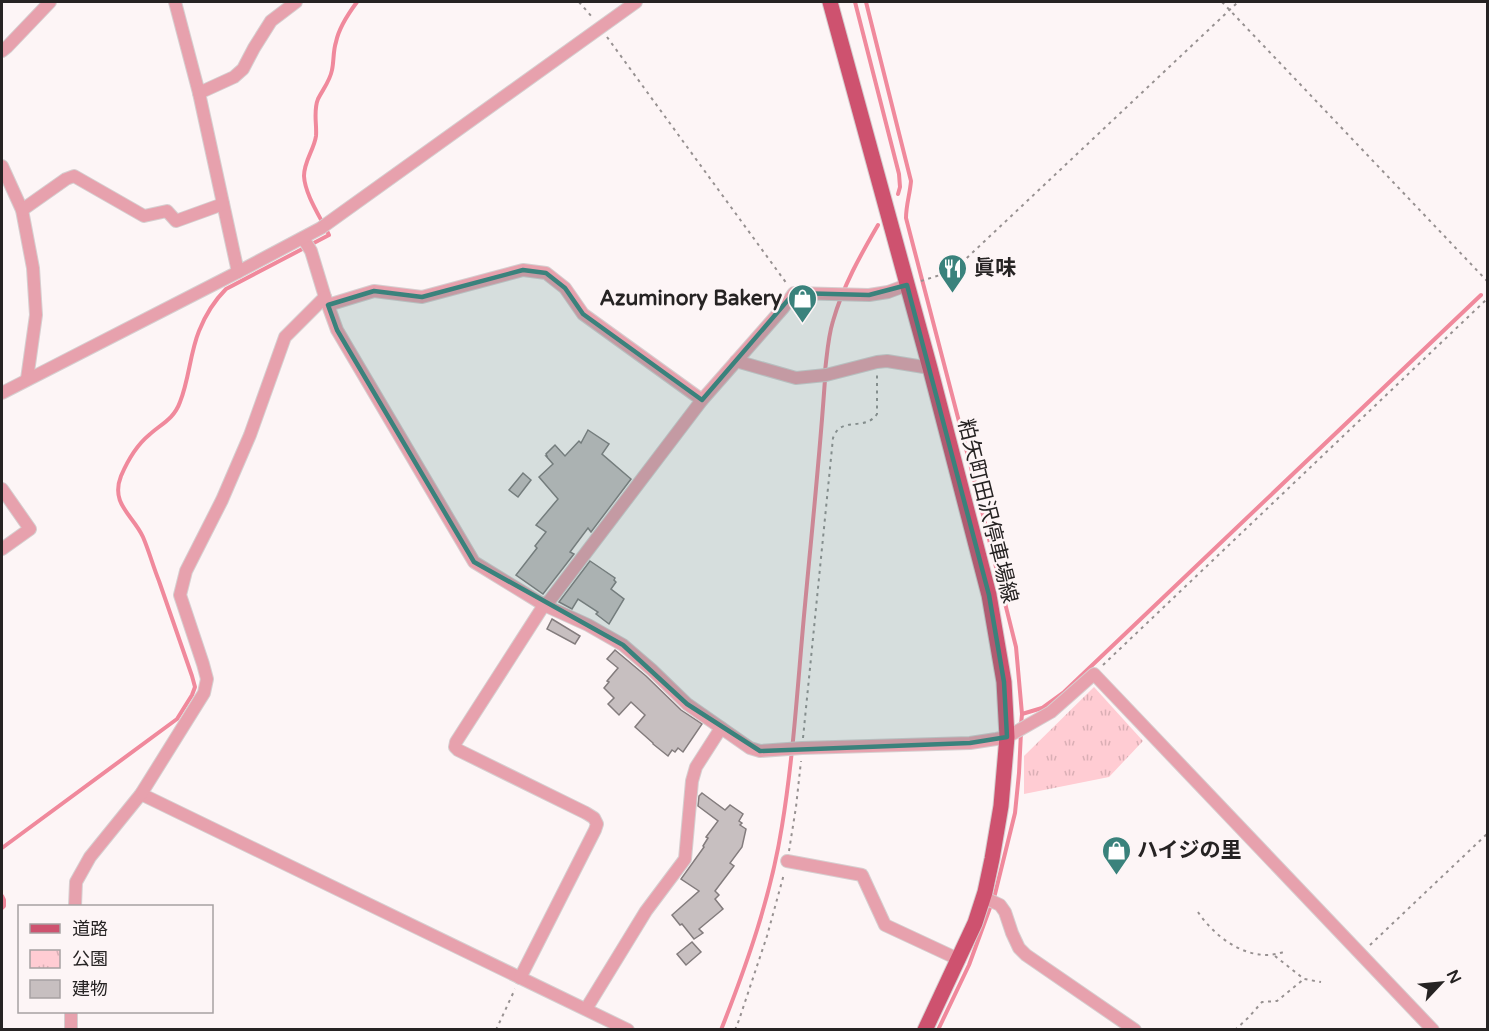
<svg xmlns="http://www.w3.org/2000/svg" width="1489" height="1031" font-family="'Varela Round','Noto Sans JP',sans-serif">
<defs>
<pattern id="park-tufts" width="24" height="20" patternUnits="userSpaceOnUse" patternTransform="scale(1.5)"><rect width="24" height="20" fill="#ffccd3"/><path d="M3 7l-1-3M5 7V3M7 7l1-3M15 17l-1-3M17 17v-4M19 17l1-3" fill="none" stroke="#daafb5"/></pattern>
</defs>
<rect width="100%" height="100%" fill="#fdf5f6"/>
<polygon fill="url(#park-tufts)" points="1094,687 1143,741 1109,777 1024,794 1024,756"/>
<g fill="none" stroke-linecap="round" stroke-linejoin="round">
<g stroke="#f0899c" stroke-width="4">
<polyline points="855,2 899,174 900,187 898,194"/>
<path d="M866,2L911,181C910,194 906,205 906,218L975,483L1016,647L1022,714L1021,725"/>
<path d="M825,371C827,355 828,337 833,321C843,286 860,256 878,225"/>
<polyline points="1022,714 1042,708 1064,692 1481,295"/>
<path d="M2,848L177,719L192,695L195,687L192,676C181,644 170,612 159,581C153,566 149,551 143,537C133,515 110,504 121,476C127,462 137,445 149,435C161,424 174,419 180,402C189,380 190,353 199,331C205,316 214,301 226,289L329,235C321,218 305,195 304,176C304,161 314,150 316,136C317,124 313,111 318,99C323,89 330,81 332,70C334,61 333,51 336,42C339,27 348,14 357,2"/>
<polyline points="2,896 4,900 4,906 2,908"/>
<path d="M721,1030C747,964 771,896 782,826C794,753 798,678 805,605C812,529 820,454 825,379"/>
<polyline points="938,1030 969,965 995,894 1015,813 1019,773 1021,732"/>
</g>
</g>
<g fill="#c7bfc0" stroke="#837c7d" stroke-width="1.5">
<polygon points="588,430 609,444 602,454 631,479 591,532 588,528 570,552 574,554 543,594 516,575 537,548 535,546 546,532 536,525 558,499 539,477 553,464 546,456 547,456 546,454 555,445 565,456 579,441 581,443"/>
<polygon points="523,473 531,480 518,497 509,490"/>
<polygon points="590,561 615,578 614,580 616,582 611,589 624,599 609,624 596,614 598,612 578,599 572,609 559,602"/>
<polygon points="552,619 580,636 575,644 547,629"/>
<polygon points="615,650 646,676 681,710 702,724 683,752 678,748 675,752 672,750 668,756 653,744 653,743 635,727 645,715 631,702 619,715 608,704 614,698 604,688 609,682 607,681 618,668 607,659"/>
<polygon points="702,793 725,810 730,805 743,814 739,821 742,823 740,825 746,829 742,847 730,863 734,866 715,891 719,895 715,899 723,909 699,929 703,933 694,939 682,924 680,925 672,915 699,891 681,879 704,847 703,846 708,838 706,837 718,821 698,806 699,796"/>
<polygon points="692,942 701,952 686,965 677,954"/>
</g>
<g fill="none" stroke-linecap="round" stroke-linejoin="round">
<defs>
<g id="minor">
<polyline points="175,2 199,93 238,272"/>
<polyline points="2,51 7,47 50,2"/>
<polyline points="199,93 234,77 243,69 254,48 271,21 296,2"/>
<polyline points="2,166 22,210 33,268 36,315 27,379"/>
<polyline points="22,210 66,179 74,176 144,216 167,211 176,221 223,204"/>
<polyline points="303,238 311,251 325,297 337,330 474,562 544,605 588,625 623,645 652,670 687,704 750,748 760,751 802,748 970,743 996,739 1007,737 1051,712 1094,674 1433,1030"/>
<polyline points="328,305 374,291 422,297 523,270 546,273 565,288 583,314 702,400"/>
<polyline points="736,361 796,378 826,375 877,362 887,361 930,368"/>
<polyline points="2,393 238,272 321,228 636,2"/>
<polyline points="2,489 30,529 2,549"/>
<polyline points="141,794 628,1030"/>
<polyline points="787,861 862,875 885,925 958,959"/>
<polyline points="983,897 1000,905 1005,912 1012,933 1019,948 1026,955 1135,1030"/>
<polyline points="75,906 76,882 90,857 141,794 204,693 207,679 203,664 180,595 186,571 222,500 250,435 285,337 325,297"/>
<polyline points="520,978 595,830 597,824 594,818 586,813 458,750 455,747 456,742 544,605 550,600 702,400 783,308 794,293 869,295 888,292 907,285"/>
<polyline points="586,1009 646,911 685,859 692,781 696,767 721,728"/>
<polyline points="71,1030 71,1012"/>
</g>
<polyline id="major" points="830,2 930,368 989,595 1004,682 1007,737 1001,806 992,859 985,892 975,923 925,1030"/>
</defs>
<use href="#minor" stroke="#d6cfd0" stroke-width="14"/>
<use href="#major" stroke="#d6cfd0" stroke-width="17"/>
<g stroke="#979191" stroke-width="2" stroke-dasharray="3 4.5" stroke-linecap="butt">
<polyline points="579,2 593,18"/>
<polyline points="1222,2 1488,282"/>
<polyline points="607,37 787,284"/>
<polyline points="921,281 953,271 1238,2"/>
<polyline points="1103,665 1488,298"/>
<path d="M803,738L833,438C841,415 865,432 877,414V374"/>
<polyline points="789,851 796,807 801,761"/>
<path d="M1198,912C1216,939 1252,965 1286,951"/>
<polyline points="1370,945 1488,833"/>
<polyline points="1275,956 1304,979 1321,982"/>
<polyline points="496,1030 515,989"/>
<polyline points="735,1030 739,1020 767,936 784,874"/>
<polyline points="1235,1030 1249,1017 1262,1002 1277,1001 1304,979"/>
</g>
<use href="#minor" stroke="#e7a1ad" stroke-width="12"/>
<use href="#major" stroke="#ce526f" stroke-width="15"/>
</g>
<path fill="#3a827c" fill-opacity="0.2" stroke="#3a827c" stroke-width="4.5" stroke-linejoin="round" d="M523,270L546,273L565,288L583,314L702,400L794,293L869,295L907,285L989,595L1004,682L1007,737L970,743L760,751L687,704L623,645L474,562L337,330L328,305L374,291L422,297Z"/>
<defs>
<symbol id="restaurant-pin" viewBox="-11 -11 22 30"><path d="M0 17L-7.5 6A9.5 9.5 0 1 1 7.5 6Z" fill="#3a827c" stroke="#fdf5f6"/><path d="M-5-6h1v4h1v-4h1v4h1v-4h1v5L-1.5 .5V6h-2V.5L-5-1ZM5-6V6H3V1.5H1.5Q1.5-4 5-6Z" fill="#fff"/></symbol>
<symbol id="shop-pin" viewBox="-11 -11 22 30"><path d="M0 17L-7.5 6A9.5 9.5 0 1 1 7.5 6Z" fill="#3a827c" stroke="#fdf5f6"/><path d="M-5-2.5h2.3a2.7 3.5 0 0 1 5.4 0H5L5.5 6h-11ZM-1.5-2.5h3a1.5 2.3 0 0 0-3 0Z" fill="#fff"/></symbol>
</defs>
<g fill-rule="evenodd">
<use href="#restaurant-pin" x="936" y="252" width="33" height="45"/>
<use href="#shop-pin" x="786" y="282" width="33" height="45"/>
<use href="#shop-pin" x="1100" y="834" width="33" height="45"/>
</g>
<g text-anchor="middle" stroke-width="5" stroke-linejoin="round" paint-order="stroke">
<g font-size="21" font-weight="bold" fill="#262323" stroke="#fdf5f6" text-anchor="start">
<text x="974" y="275">眞味</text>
<text x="782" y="305" text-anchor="end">Azuminory Bakery</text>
<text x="1137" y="857">ハイジの里</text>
</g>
<g font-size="21" fill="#262323" stroke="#fdf5f6">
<text transform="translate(988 511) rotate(76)" y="7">粕矢町田沢停車場線</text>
</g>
</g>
<rect width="1489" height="1031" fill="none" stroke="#262323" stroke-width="6"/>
<rect x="18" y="905" width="195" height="108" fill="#fdf5f6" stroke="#a7a1a2" stroke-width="1.5"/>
<rect x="30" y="924" width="30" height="9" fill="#ce526f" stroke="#a7a1a2" stroke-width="1.5"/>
<text x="72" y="935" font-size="18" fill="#262323">道路</text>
<rect x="30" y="950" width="30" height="18" fill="url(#park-tufts)" stroke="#a7a1a2" stroke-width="1.5"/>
<text x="72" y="965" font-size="18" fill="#262323">公園</text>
<rect x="30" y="980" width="30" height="18" fill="#c7bfc0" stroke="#a7a1a2" stroke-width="1.5"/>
<text x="72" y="995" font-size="18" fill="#262323">建物</text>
<g transform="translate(1441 983) rotate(64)" stroke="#fdf5f6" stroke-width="4.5" paint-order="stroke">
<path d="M0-4.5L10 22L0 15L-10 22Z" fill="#262323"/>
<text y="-9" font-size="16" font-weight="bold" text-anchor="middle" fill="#262323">N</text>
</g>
</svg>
